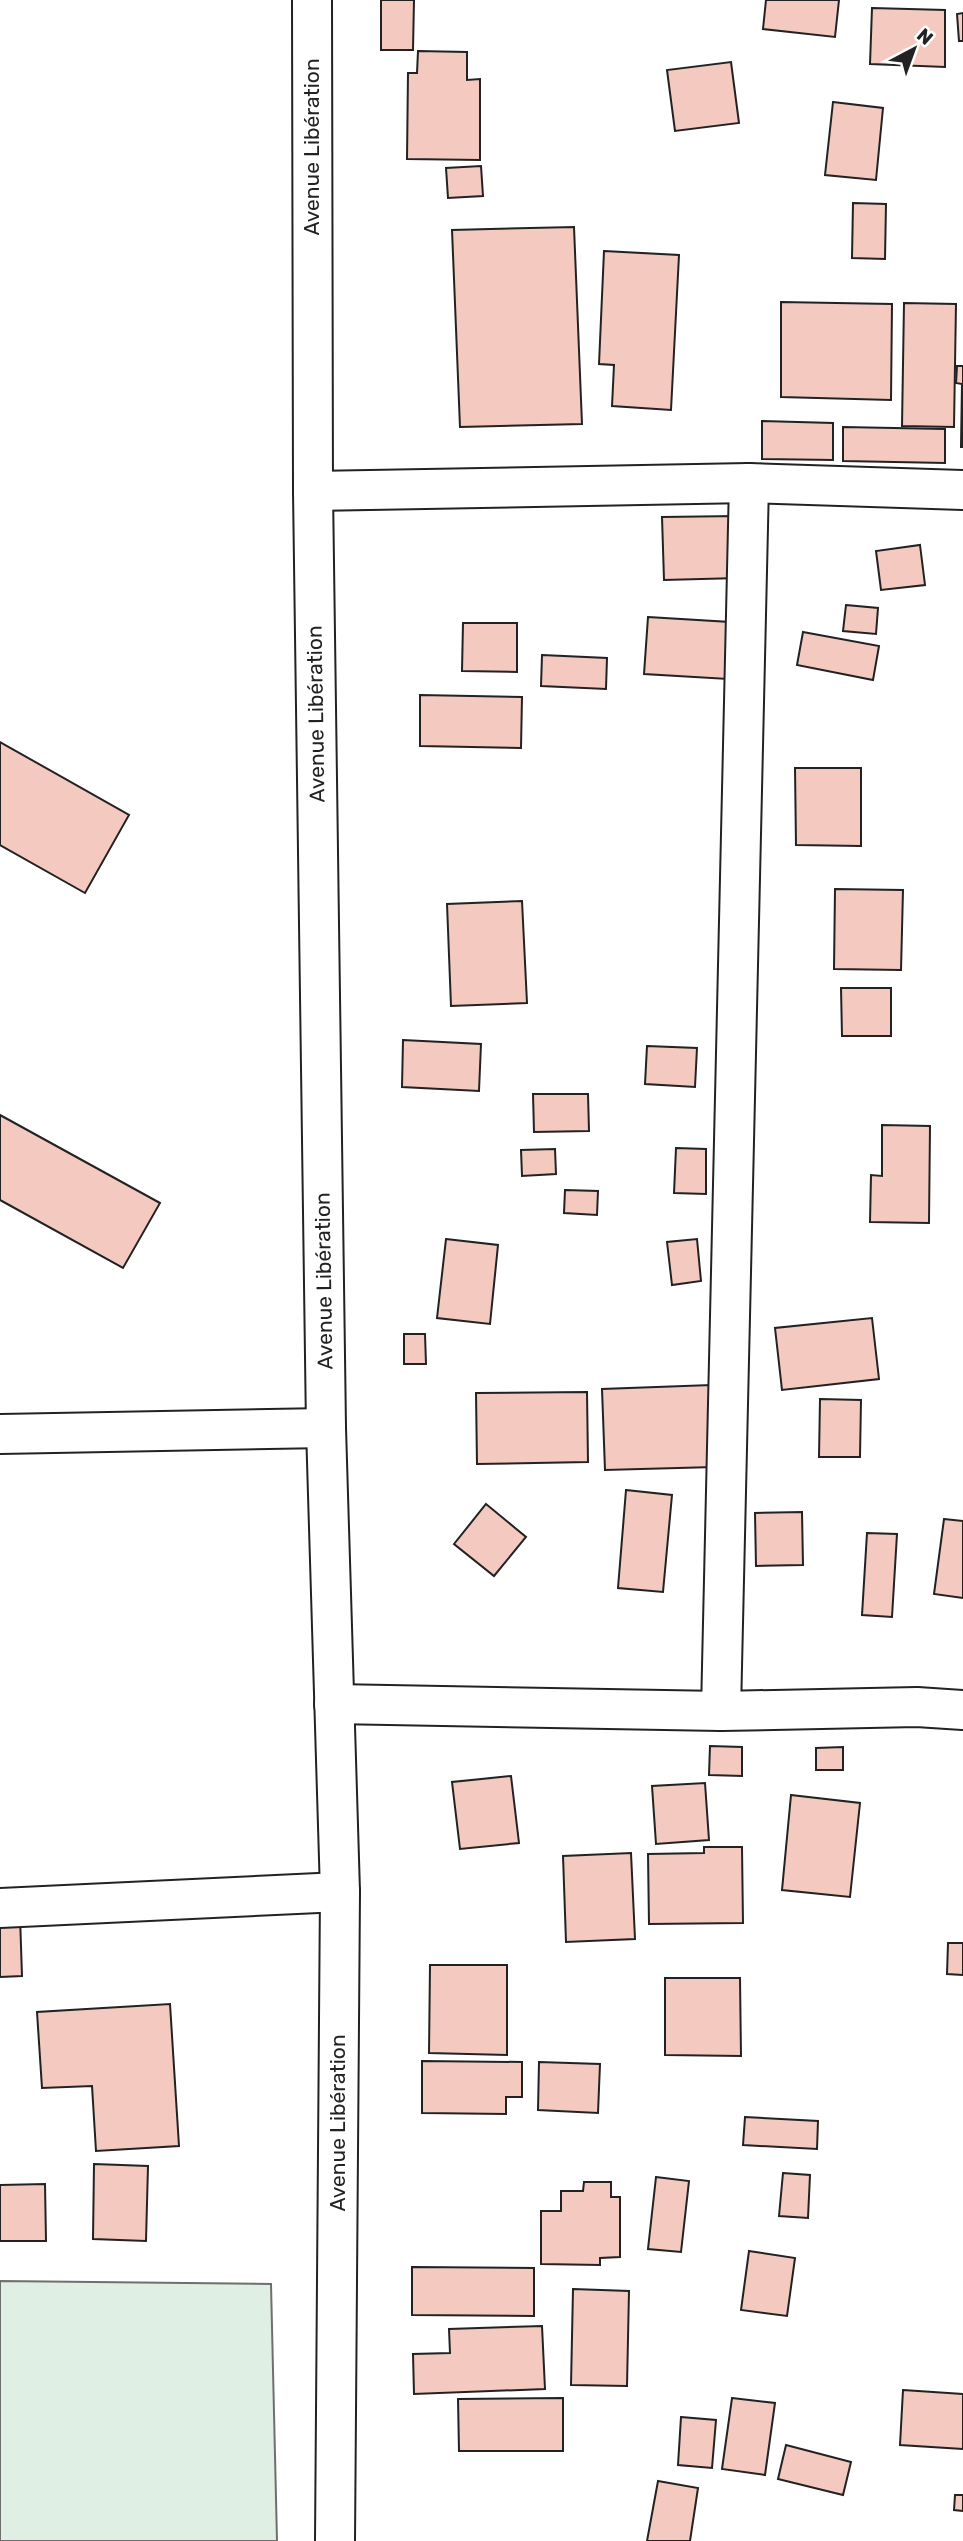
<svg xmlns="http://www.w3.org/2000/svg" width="963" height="2541" font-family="Rubik,sans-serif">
<rect width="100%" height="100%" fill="#fff"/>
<polygon fill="#e0efe3" stroke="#6f6f6f" stroke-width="2" points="0,2281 271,2284 277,2541 0,2541"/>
<g fill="#f3c9c0" stroke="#222" stroke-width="2">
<polygon points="381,0 414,0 413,50 381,50"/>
<polygon points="766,0 839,0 835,37 763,29"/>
<polygon points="872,8 945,10 945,67 870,64"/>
<polygon points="963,13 963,41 959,41 957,14"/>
<polygon points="418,51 467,52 467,80 480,79 480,160 407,159 408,73 417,73"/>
<polygon points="731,62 739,123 675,131 667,70"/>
<polygon points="833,102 883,108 876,180 825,175"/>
<polygon points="481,166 483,196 448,198 446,168"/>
<polygon points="853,203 886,204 885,259 852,258"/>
<polygon points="574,227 582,424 460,427 452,230"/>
<polygon points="604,251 679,255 671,410 612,406 614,365 599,364"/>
<polygon points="781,302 892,304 891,400 781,397"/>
<polygon points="904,303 956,304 954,427 902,426"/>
<polygon points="957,366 963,366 963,447 961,447 962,384 956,383"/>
<polygon points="762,421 833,423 833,460 762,459"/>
<polygon points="843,427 945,429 945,463 843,461"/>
<polygon points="737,516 739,578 664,580 662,517"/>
<polygon points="920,545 925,585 881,590 876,551"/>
<polygon points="846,605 878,608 876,634 843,631"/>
<polygon points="648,617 730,622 728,679 644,674"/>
<polygon points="463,623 517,623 517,672 462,671"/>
<polygon points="803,632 879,646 873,680 797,665"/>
<polygon points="542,655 607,658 606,689 541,686"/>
<polygon points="420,695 522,697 521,748 420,746"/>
<polygon points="0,742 129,815 85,893 0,845"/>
<polygon points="795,768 861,768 861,846 796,845"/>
<polygon points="835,889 903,890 901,970 834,969"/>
<polygon points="522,901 527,1003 451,1006 447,904"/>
<polygon points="841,988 891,988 891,1036 842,1036"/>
<polygon points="403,1040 481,1044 479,1091 402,1087"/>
<polygon points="647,1046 697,1048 695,1087 645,1084"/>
<polygon points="533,1094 588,1094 589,1131 534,1132"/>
<polygon points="0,1115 160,1203 123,1268 0,1200"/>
<polygon points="882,1125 930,1126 929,1223 870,1222 871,1175 882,1176"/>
<polygon points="676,1148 706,1149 706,1194 674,1193"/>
<polygon points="555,1149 556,1174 522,1176 521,1150"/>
<polygon points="565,1190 598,1191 597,1215 564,1213"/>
<polygon points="446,1239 498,1245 490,1324 437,1318"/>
<polygon points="697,1239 701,1281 672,1285 667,1242"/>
<polygon points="872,1318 879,1379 782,1390 775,1328"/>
<polygon points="404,1334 425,1334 426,1364 404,1364"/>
<polygon points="711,1385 714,1467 605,1470 602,1389"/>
<polygon points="587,1392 588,1462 477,1464 476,1393"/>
<polygon points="820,1399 861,1400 860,1457 819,1457"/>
<polygon points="626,1490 672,1495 663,1592 618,1588"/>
<polygon points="486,1504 526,1537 494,1576 454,1544"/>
<polygon points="802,1512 803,1565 756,1566 755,1513"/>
<polygon points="944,1519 963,1521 963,1598 934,1594"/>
<polygon points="867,1533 897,1534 892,1617 862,1615"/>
<polygon points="710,1746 742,1747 742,1776 709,1775"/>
<polygon points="843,1747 843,1770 816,1770 816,1748"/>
<polygon points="511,1776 519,1843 460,1849 452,1782"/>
<polygon points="705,1783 709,1840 656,1844 652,1786"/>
<polygon points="791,1795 860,1803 850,1897 782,1890"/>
<polygon points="704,1847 742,1847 743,1923 649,1924 648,1854 704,1853"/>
<polygon points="631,1853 635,1939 566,1942 563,1856"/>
<polygon points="20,1916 22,1976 0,1977 0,1917"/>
<polygon points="948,1943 963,1943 963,1975 947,1974"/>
<polygon points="430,1965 507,1965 507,2055 429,2053"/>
<polygon points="665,1978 740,1978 741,2056 665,2055"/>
<polygon points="170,2004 179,2146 96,2151 92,2086 42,2088 37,2012"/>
<polygon points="422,2061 522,2062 522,2097 506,2097 506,2114 422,2113"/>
<polygon points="539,2062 600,2064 598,2113 538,2110"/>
<polygon points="745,2117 818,2121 817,2149 743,2145"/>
<polygon points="94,2164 148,2166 146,2241 93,2239"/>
<polygon points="783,2173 810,2175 808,2218 779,2216"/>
<polygon points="656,2177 689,2181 681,2252 648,2249"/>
<polygon points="584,2182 611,2182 611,2197 620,2197 620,2257 600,2258 600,2265 541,2264 541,2211 561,2211 561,2191 583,2191"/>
<polygon points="45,2184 46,2241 0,2241 0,2185"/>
<polygon points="749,2251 795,2258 787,2316 741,2310"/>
<polygon points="412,2267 534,2268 534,2316 412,2315"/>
<polygon points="573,2289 629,2291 627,2386 571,2385"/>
<polygon points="542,2326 545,2389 414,2394 413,2354 450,2353 449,2329"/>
<polygon points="903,2390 963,2394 963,2449 900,2445"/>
<polygon points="563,2398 563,2451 459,2451 458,2399"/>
<polygon points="732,2398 775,2403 765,2475 722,2469"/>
<polygon points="681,2417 716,2420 712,2468 678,2465"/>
<polygon points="786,2445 851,2462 843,2495 778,2479"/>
<polygon points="658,2481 698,2488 690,2541 647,2541"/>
<polygon points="955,2495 963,2495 963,2511 954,2510"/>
</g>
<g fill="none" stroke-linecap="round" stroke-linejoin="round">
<defs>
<g id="minor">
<polyline points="312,0 313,491 326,1428 340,1892 335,2541"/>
<polyline points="313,491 749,483 963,490"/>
<polyline points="0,1434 326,1428"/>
<polyline points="334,1704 721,1711 917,1707 963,1710"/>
<polyline points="721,1711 749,483"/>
<polyline points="0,1908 340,1892"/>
</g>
</defs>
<use href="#minor" stroke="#222" stroke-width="42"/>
<use href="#minor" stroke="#fff" stroke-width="38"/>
</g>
<g text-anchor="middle" stroke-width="5" stroke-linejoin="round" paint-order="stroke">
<g font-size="21" fill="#222" stroke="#fff">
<text transform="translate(312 147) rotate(-90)" y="7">Avenue Libération</text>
<text transform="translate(316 714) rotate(-91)" y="7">Avenue Libération</text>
<text transform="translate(324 1281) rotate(-91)" y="7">Avenue Libération</text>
<text transform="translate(338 2123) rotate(-90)" y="7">Avenue Libération</text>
</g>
</g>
<g transform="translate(914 49) rotate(41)" stroke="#ffffff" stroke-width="5" paint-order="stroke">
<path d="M0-5L12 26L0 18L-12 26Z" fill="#222222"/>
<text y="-10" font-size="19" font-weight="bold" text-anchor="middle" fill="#222222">N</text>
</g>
</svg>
